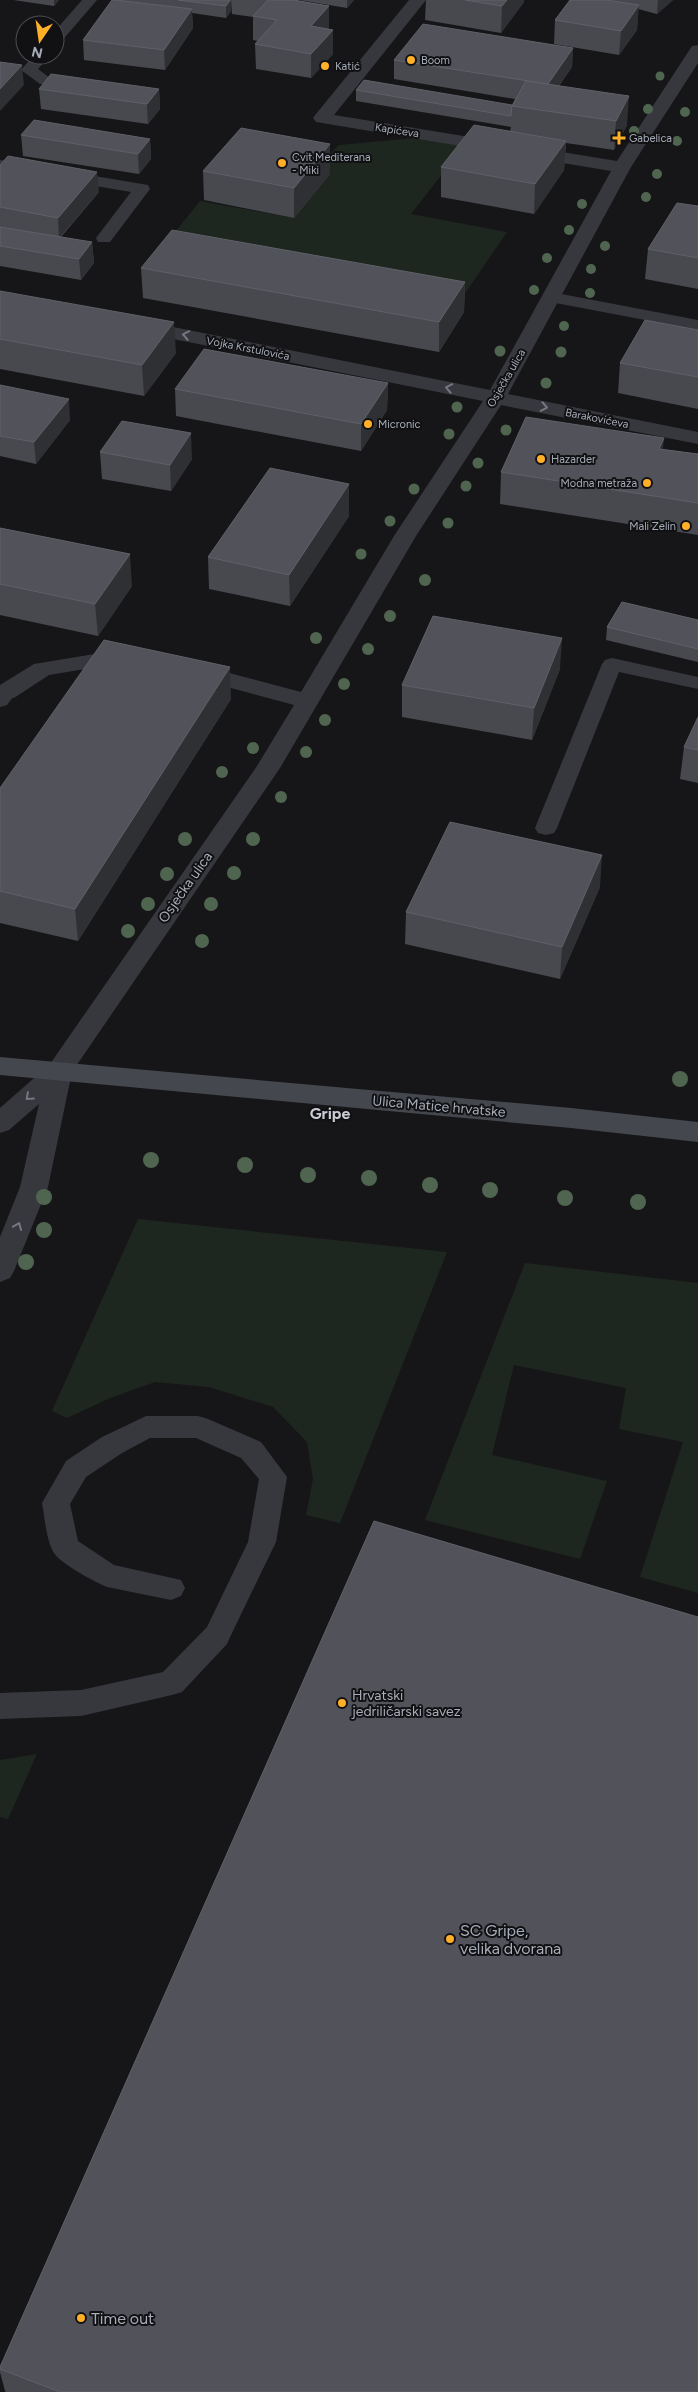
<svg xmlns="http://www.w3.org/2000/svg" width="698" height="2392" font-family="Figtree,sans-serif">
<rect width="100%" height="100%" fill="#161618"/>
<g fill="#1e271f">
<polygon points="415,138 464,146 411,214 507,232 466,292 171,237 200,201 294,218 322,162 339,145"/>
<polygon points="138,1219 447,1252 340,1523 306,1515 313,1479 307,1442 273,1407 209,1387 155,1382 108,1399 67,1418 52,1411"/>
<polygon points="525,1263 698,1283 698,1593 640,1577 683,1442 619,1429 626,1388 514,1365 492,1455 607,1481 580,1559 425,1520"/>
<polygon points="37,1754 8,1819 0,1817 0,1760"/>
</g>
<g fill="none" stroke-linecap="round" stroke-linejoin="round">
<g fill="#37383e" fill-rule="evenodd">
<polygon points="82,0 97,0 60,43 55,45 55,31"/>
<polygon points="34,55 50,55 38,69 54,81 52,84 40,84 21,70"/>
<polygon points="0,160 142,184 148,185 150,189 110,242 98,242 96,238 131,192 0,170"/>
<polygon points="551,292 698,320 698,330 545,301 542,297 545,293"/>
<polygon points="612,658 698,677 698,689 619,672 557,828 554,833 546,835 538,833 535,828 602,664 605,660"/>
<polygon points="6,687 13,689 16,693 7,705 0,707 0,688"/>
<path d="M146,1416H198L208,1419L261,1442L287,1477L276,1542L231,1635L227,1644L182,1692L172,1695L81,1716L0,1719V1693L81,1690L163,1672L207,1627L248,1542L259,1479L241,1458L196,1438H150L122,1453L86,1477L70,1504L78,1541L114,1565L181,1580L185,1588L181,1596L171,1600L107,1587C95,1582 61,1564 54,1553C46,1540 45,1518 42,1503L66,1461L102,1437Z"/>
</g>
<g fill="#37383e" fill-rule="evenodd">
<polygon points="409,0 426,0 334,115 617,161 692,46 698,45 698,63 631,167 508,394 698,432 698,444 501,405 416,536 280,768 72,1072 48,1187 14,1271 10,1278 0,1282 0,1237 20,1187 39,1104 9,1130 0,1133 0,1108 50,1064 257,766 294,705 187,676 184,671 187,666 195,664 301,692 394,536 483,401 138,332 131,330 128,326 131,322 138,320 490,390 611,171 316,122 313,118 316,114"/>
<polygon points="125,649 133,651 136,656 133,661 49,675 14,698 0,699 0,685 34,664"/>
</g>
<polygon fill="#45474e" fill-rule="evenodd" points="0,1057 571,1108 698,1122 698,1142 571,1128 0,1075"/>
</g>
<g fill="#4f6550">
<circle cx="660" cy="76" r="4.5"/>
<circle cx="648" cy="109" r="5"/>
<circle cx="685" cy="112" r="5"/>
<circle cx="634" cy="131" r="5"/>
<circle cx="677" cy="141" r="5"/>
<circle cx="657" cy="174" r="5"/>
<circle cx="646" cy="197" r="5"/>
<circle cx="582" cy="204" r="5"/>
<circle cx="569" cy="230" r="5"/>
<circle cx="605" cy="246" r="5"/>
<circle cx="547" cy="258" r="5"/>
<circle cx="591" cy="269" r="5"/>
<circle cx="534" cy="290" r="5"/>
<circle cx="590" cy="293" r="5"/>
<circle cx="564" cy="326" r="5"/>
<circle cx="500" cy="351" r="5.5"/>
<circle cx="561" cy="352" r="5.5"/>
<circle cx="546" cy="383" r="5.5"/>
<circle cx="457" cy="407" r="5.5"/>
<circle cx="506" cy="430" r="5.5"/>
<circle cx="449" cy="434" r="5.5"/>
<circle cx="478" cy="463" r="5.5"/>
<circle cx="466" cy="486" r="5.5"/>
<circle cx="414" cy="489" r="5.5"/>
<circle cx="390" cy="521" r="5.5"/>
<circle cx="448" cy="523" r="5.5"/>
<circle cx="361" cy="554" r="5.5"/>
<circle cx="425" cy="580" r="6"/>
<circle cx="390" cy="616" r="6"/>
<circle cx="316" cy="638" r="6"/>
<circle cx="368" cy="649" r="6"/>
<circle cx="344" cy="684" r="6"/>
<circle cx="325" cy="720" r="6"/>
<circle cx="253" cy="748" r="6"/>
<circle cx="306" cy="752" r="6"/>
<circle cx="222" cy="772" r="6"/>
<circle cx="281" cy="797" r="6"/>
<circle cx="185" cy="839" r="7"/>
<circle cx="253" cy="839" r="7"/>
<circle cx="234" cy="873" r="7"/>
<circle cx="167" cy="874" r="7"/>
<circle cx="148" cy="904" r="7"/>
<circle cx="211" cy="904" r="7"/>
<circle cx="128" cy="931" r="7"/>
<circle cx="202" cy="941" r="7"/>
<circle cx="680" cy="1079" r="8"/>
<circle cx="151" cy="1160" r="8"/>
<circle cx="245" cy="1165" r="8"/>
<circle cx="308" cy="1175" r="8"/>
<circle cx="369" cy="1178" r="8"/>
<circle cx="430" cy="1185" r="8"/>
<circle cx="490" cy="1190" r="8"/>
<circle cx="44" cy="1197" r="8"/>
<circle cx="565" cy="1198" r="8"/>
<circle cx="638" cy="1202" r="8"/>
<circle cx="44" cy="1230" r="8"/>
<circle cx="26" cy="1262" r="8"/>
</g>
<g fill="#47494e">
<polygon points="13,0 59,0 54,6"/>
<polygon points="112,0 231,0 231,11 226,18 192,13 193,28 165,70 84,60 83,40"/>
<polygon points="231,0 354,0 347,8 299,0 299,1 329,6 329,29 333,30 333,54 311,78 256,69 255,44 258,41 253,40 253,17 232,14"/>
<polygon points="426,0 524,0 524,2 501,33 425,20"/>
<polygon points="570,0 673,0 657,14 638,9 637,30 619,55 554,44 555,20"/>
<polygon points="573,48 572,67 559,86 627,125 614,150 566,143 564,170 534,214 441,197 441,167 510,131 511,127 356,101 356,90 512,105 515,99 394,79 394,60"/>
<polygon points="39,89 159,89 160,109 148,124 41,109"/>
<polygon points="21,135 150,139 151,159 139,174 23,156"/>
<polygon points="0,165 99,192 61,237 92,242 94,263 81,280 0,266"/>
<polygon points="203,171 330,174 294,218 204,200"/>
<polygon points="698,206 698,289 645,279 648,249"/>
<polygon points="141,268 465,282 464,312 439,352 143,298"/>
<polygon points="0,291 176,353 144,396 0,369"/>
<polygon points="698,330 698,409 618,393 620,363"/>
<polygon points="388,383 387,410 361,451 176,416 175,389"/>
<polygon points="0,385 70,420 36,464 0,456"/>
<polygon points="664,438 662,449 698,454 698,535 500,504 501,472"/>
<polygon points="100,452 192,459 171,491 102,479"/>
<polygon points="349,516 290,606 209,589 208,557"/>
<polygon points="0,528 132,586 98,636 0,615"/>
<polygon points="698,620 698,662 606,640 607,627"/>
<polygon points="560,669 532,740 402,717 402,685"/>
<polygon points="231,699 78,941 0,923 0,788"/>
<polygon points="698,717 698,783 680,779 684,747"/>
<polygon points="600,887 560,979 405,944 406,912"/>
<polygon points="0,2367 698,2392 6,2392 5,2391 0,2372"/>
</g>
<g fill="#2f3034">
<polygon points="54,0 59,0 54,6"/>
<polygon points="231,0 231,11 226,18 226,6"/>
<polygon points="347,0 354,0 347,8"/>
<polygon points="507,0 524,0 524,2 501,33 502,6"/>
<polygon points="658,0 673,0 657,14"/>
<polygon points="639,5 637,30 619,55 621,31"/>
<polygon points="329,6 329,30 311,26"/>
<polygon points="192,9 193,28 165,70 164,50"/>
<polygon points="333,30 333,54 311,78 311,54"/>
<polygon points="573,48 572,67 546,104 548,85"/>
<polygon points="22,65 24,85 0,111 0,89"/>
<polygon points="159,89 160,109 148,124 147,104"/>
<polygon points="629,96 627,125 614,150 616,121"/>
<polygon points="150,139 151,159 139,174 138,154"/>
<polygon points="566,141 564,170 534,214 535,184"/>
<polygon points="330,144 330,174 294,218 294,188"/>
<polygon points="97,172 99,192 59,238 58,218"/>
<polygon points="92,242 94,263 81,280 79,259"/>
<polygon points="465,282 464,312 439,352 439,322"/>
<polygon points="174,322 176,353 144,396 142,365"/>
<polygon points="388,383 387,410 361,451 361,424"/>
<polygon points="69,399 70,420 36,464 34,442"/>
<polygon points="191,433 192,459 171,491 170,465"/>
<polygon points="664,438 661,469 659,449"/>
<polygon points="349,484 349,516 290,606 289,575"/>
<polygon points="130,554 132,586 98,636 95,604"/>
<polygon points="562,638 560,669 532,740 534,708"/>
<polygon points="230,667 231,699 78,941 75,909"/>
<polygon points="602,855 600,887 560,979 562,947"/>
</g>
<g fill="#52535a" stroke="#5f6168">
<polygon points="112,0 115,0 192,9 164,50 83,40"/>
<polygon points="178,0 230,0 226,6"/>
<polygon points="268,0 293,0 329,6 311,26 333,30 311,54 255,44 277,20 253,16"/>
<polygon points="465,0 507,0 502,6"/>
<polygon points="570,0 606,0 639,5 621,31 555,20"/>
<polygon points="423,24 573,48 548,84 394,60"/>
<polygon points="0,62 22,65 0,89"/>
<polygon points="51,74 159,89 147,104 39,89"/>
<polygon points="364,80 512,105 511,116 356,90"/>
<polygon points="526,81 629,96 616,121 512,106"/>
<polygon points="34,120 150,139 138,154 21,135"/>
<polygon points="474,125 566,141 535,184 441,167"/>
<polygon points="241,128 330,144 294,188 203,171"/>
<polygon points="8,156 97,172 58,218 0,207 0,165"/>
<polygon points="677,203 698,206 698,258 648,249"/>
<polygon points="0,227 92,242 79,259 0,246"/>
<polygon points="172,230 465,282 439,322 141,268"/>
<polygon points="0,291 174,322 142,365 0,339"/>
<polygon points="645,320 698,330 698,377 620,363"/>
<polygon points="204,349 388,383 361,424 175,389"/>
<polygon points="0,385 69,399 34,442 0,436"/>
<polygon points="526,417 664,438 659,449 698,454 698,503 501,472"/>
<polygon points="122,421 191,433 170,465 100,452"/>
<polygon points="270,468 349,484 289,575 208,557"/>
<polygon points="0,528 130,554 95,604 0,584"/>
<polygon points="622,602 698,620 698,649 607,627"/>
<polygon points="433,616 562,638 534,708 402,685"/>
<polygon points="104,640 230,667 75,909 0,891 0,788"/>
<polygon points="698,717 698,750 684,747"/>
<polygon points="450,822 602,855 562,947 406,912"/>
<polygon points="374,1521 698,1617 698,2392 60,2392 0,2369 0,2367"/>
</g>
<defs><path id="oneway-chevron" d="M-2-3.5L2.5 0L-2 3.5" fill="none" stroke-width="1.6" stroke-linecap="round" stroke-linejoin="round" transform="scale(1.25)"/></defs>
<g stroke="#757882">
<use href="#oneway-chevron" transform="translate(186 335) rotate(-169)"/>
<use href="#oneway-chevron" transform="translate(449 388) rotate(-169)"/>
<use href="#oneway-chevron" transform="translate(544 407) rotate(11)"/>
<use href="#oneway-chevron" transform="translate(29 1097) rotate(138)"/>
<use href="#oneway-chevron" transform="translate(18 1226) rotate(-68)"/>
</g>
<g fill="#ffaf28" stroke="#111113" stroke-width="2">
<circle cx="411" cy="60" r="5"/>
<circle cx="325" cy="66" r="5"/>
<path d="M616.5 130.5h5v5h5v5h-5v5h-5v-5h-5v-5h5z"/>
<circle cx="282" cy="163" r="5"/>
<circle cx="368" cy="424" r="5"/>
<circle cx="541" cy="459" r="5"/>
<circle cx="647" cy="483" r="5"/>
<circle cx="686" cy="526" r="5"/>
<circle cx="342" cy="1703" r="5"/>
<circle cx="450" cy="1939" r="5"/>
<circle cx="81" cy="2318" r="5"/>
</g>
<g text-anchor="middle" stroke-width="4" stroke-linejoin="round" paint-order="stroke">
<g font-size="11" fill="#a7adb9" stroke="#111113" text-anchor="start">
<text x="421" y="64">Boom</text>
<text x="335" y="70">Katić</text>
<text x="629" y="142">Gabelica</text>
<text x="292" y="161">Cvit Mediterana<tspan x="292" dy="13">- Miki</tspan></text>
<text x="378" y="428">Micronic</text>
<text x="551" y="463">Hazarder</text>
<text x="637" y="487" text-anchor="end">Modna metraža</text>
<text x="676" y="530" text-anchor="end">Mali Zelin</text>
</g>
<g font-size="11" fill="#a7adb9" stroke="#111113">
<text transform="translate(397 130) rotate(9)" y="4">Kapićeva</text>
<text transform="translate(248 348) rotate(11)" y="4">Vojka Krstulovića</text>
<text transform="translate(506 378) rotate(-60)" y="4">Osječka ulica</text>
<text transform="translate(597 418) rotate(11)" y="4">Barakovićeva</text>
</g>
<g font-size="14" fill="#a7adb9" stroke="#111113">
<text transform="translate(185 887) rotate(-55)" y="5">Osječka ulica</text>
<text transform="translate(439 1106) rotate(5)" y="5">Ulica Matice hrvatske</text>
</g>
<g font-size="14" fill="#a7adb9" stroke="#111113" text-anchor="start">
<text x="352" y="1700">Hrvatski<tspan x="352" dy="16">jedriličarski savez</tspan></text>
</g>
<g font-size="16" font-weight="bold" fill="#c9ccd5" stroke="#111113">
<text x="330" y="1119">Gripe</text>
</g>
<g font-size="16" fill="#a7adb9" stroke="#111113" text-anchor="start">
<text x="460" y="1936">SC Gripe,<tspan x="460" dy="18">velika dvorana</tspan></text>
<text x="91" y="2324">Time out</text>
</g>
</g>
<g transform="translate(40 40) rotate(193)"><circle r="24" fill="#111113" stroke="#4d4f55"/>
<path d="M0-4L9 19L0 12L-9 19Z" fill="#ffaf28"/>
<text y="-8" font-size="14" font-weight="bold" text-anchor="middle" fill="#a7adb9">N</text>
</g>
</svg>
